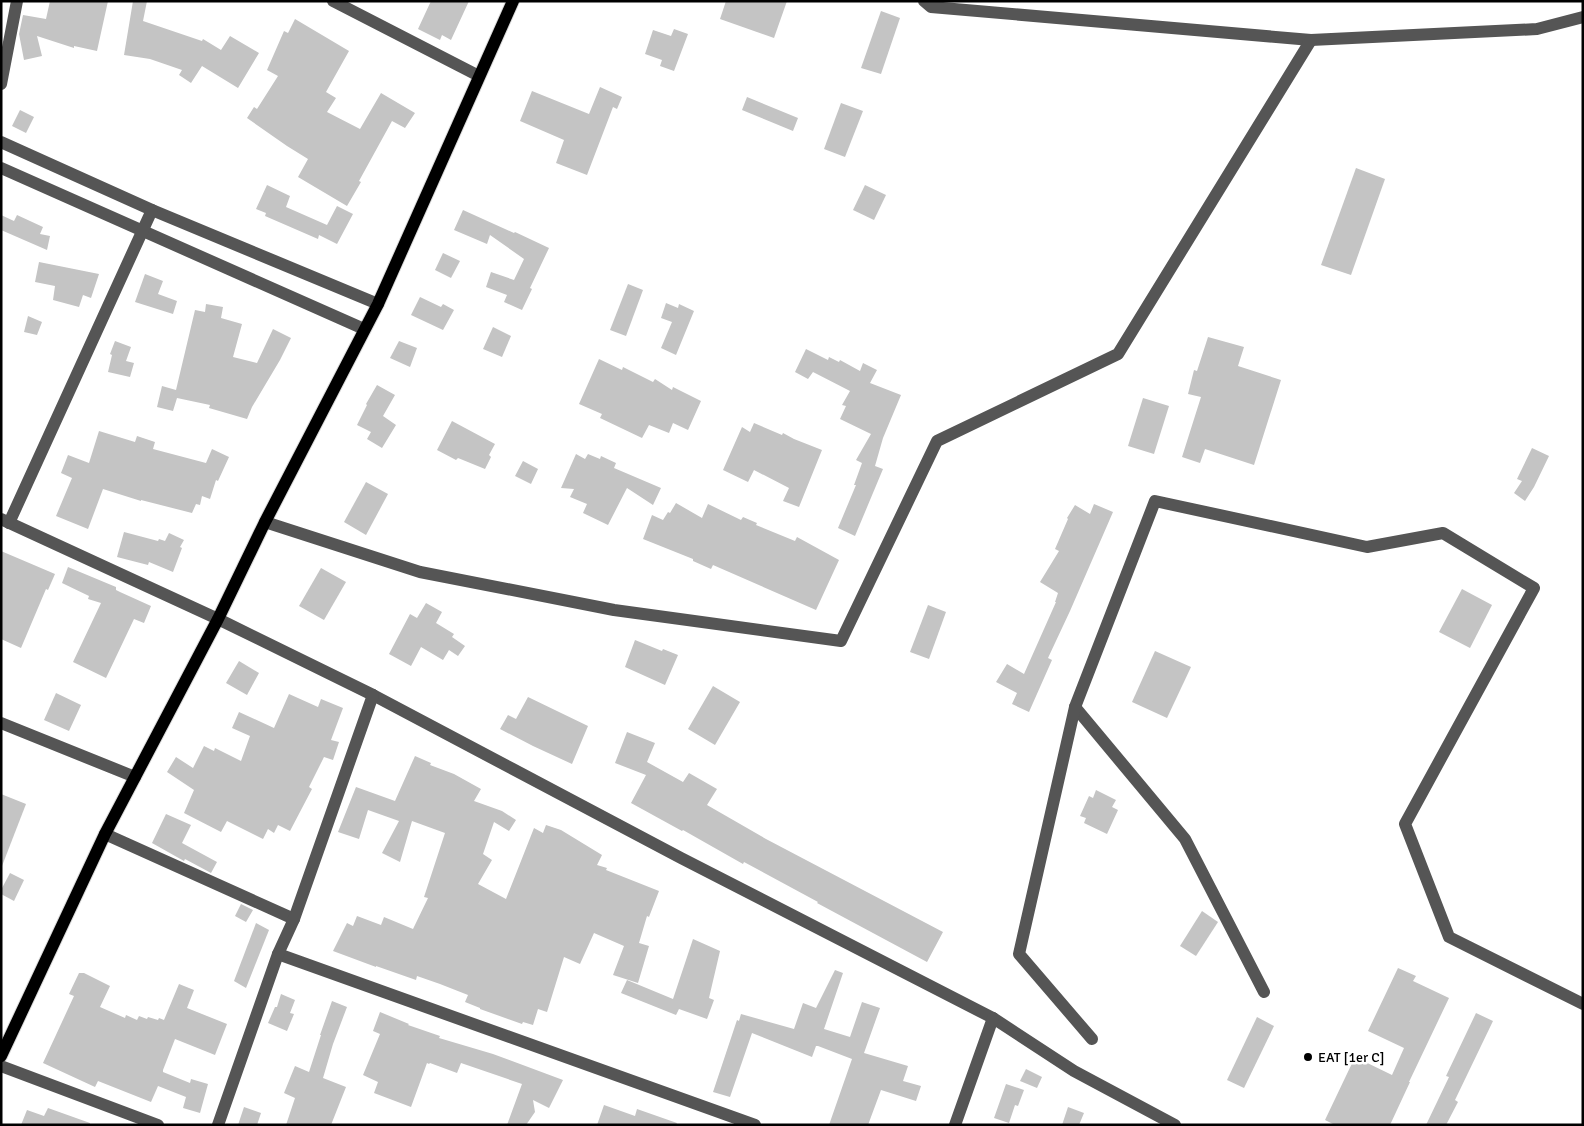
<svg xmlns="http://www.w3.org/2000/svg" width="1584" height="1126" font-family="Signika,sans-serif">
<rect width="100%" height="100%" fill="#fff"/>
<g fill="#c4c4c4">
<polygon points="50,1 108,1 97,51 74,46 74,48 37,36 42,56 24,60 19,34 23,15 46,19"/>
<polygon points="133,1 147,1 143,21 202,41 203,39 221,50 230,36 259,53 238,88 202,66 191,83 179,75 182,70 150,59 124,55"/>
<polygon points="431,1 469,1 451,40 442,35 440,40 418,29"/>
<polygon points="726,1 787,1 774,38 720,19"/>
<polygon points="881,11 900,18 881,74 861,68"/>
<polygon points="295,19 349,51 326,92 336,98 327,112 360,129 381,93 415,113 405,128 392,121 359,181 361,182 347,206 298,177 308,159 287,146 247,118 254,107 257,109 278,76 267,70 284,31 288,33"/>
<polygon points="674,29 688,34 674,71 660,66 662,60 645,54 653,30 671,36"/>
<polygon points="600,87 622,97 617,109 613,107 587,175 556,163 564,140 520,121 532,91 589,114"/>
<polygon points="747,97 798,118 793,131 742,110"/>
<polygon points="841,103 863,111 845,157 824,149"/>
<polygon points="20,110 34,117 26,133 12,126"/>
<polygon points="1356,168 1385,179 1351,275 1321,265"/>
<polygon points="267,185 290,196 286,207 327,225 337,206 353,214 337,244 319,235 318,239 265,216 266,213 256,209"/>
<polygon points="865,185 886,195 874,220 853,210"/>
<polygon points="463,210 514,233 515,232 549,248 530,288 532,289 522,310 504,302 507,295 486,287 491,272 514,280 524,259 490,235 487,244 454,230"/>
<polygon points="1,215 14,221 17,215 43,227 40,234 50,236 47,250 1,230"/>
<polygon points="443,253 460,261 451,278 435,270"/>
<polygon points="39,262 99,274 91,298 83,295 79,307 53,300 55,286 35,282"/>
<polygon points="145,274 163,281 158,294 177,301 173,314 135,302"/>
<polygon points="628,284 643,290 626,336 610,330"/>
<polygon points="420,297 441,307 443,304 454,310 443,330 411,315"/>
<polygon points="666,303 678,308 679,304 694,311 676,355 661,348 672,322 661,318"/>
<polygon points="206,304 223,307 221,318 242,324 233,357 257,363 273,329 291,338 280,360 252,407 247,419 209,408 210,405 177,398 173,411 157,407 162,386 176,390 195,310 205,312"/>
<polygon points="28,316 42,322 37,335 24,332"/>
<polygon points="493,327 511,336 502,357 483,349"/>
<polygon points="1208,337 1244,347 1238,366 1281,380 1254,465 1205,449 1200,463 1182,457 1201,397 1188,394 1194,370 1197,371"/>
<polygon points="115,341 131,347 126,361 134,363 130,377 108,372 112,355 110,354"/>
<polygon points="399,341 417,348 410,367 390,358"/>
<polygon points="806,349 828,360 829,357 839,362 840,360 860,371 863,363 877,370 870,383 901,395 883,438 875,466 883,469 855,536 838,528 856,485 854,485 862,463 856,460 871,434 840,419 846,406 842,405 850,391 813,372 808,379 795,372"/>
<polygon points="599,359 622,370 623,367 653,382 655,379 672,390 673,387 701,401 688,430 673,423 669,433 649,425 642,438 600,418 602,414 579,404"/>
<polygon points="377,385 395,395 383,416 396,425 382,448 367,439 371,432 357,425 367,405 366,404"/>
<polygon points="1143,398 1169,406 1154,454 1128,446"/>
<polygon points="452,421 495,444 489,455 491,457 485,469 458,458 456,460 437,450"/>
<polygon points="754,423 782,435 783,433 794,439 822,450 799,507 783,501 789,488 754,470 748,482 723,470 742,427 750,432"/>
<polygon points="99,431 135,442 137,436 155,442 153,449 206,463 212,449 229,457 218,481 216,480 210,499 202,496 200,505 196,504 192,513 141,500 141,501 103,489 88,529 56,516 72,478 61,473 68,455 89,463"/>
<polygon points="1532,448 1549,456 1534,487 1525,501 1514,493 1522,481 1517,479"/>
<polygon points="576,454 585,459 588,454 600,459 601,456 616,463 614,468 661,488 653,505 627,488 608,525 583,513 587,504 570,497 574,489 561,488"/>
<polygon points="523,461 538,469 531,484 515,476"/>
<polygon points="366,482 388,494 366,535 344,522"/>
<polygon points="676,503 702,518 708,504 741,520 743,517 757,523 756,525 795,541 797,537 839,560 816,610 713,565 711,569 693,561 693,559 643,539 652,515 663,520 668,512 670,513"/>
<polygon points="1094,504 1113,512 1070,611 1048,658 1052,660 1029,712 1012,704 1017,693 996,682 1007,664 1024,674 1056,602 1055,602 1058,593 1040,582 1059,551 1055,549 1068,519 1067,518 1075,505 1090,514"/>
<polygon points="124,532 158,541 159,539 165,541 169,533 184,540 180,547 182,548 173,572 149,562 148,565 117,557"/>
<polygon points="1,551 55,574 48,590 46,589 21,648 1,639"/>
<polygon points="68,567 116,587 116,590 120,592 151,606 144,623 134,619 106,678 73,662 101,603 88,599 89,596 62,583"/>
<polygon points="321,568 346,582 324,620 299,606"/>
<polygon points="1462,589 1492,605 1470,648 1439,632"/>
<polygon points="426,603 442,612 436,623 454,634 452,637 465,646 458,656 449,650 443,660 421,647 411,666 389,654 410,614 417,618"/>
<polygon points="928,605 946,612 929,659 910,652"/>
<polygon points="635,640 662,651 663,649 678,655 665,685 625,667"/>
<polygon points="1155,651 1191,667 1167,718 1132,702"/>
<polygon points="239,661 259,673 247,695 226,683"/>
<polygon points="713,686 740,702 715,745 688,729"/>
<polygon points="56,693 81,705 69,731 44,720"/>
<polygon points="289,694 318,707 321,699 343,708 331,740 339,742 333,760 324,757 309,787 312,789 290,831 278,825 274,833 268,829 263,839 227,821 221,832 184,813 194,790 167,772 176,757 193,768 204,746 214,751 215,748 241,761 250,736 232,728 239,712 274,728"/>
<polygon points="528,697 588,726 572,764 533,746 500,729 508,715 516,719"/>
<polygon points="627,732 655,743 647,762 683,782 689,773 717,789 707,805 766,839 943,932 927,962 817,903 818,902 744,862 743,864 683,830 682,831 631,803 646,775 615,763"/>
<polygon points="415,756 431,763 430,765 454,774 481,789 474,801 502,811 516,820 509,831 494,822 483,854 492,860 478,884 506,899 534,828 543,833 546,825 561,830 602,855 597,865 607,868 606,870 659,891 649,917 647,916 639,943 649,946 638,983 613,975 624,946 594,933 580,964 564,957 547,1012 538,1009 533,1025 523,1022 522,1024 480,1009 480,1008 465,1002 468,995 440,984 417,976 416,980 376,966 376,967 333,951 347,923 353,926 357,916 381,925 384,917 413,929 428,898 424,897 445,833 412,821 400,862 382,853 399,821 368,810 359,839 338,832 356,787 395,801"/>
<polygon points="1096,790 1116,800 1112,807 1118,810 1107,834 1084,823 1086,818 1080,816 1089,796 1093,798"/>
<polygon points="1,794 26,804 2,866 1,866"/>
<polygon points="166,814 191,825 182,843 217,862 211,873 185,859 184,861 152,843"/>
<polygon points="10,873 24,880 14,901 1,894 1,890"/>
<polygon points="241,904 253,910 246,922 235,916"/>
<polygon points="1202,911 1218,922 1196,956 1180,946"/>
<polygon points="256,923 269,930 246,988 234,981"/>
<polygon points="693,939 720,951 709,998 714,1000 707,1019 679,1009 676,1015 621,993 627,980 673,999"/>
<polygon points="1398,968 1416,976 1413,981 1449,998 1409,1082 1410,1082 1390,1125 1335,1125 1325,1120 1355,1057 1392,1075 1404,1048 1368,1031"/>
<polygon points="835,970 843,973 824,1029 850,1037 862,1002 880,1008 864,1053 908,1066 903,1081 921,1086 916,1101 881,1090 868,1125 829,1125 852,1059 818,1046 816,1046 812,1057 752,1033 730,1097 713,1092 737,1020 739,1021 741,1014 794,1029 803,1003 816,1008"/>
<polygon points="79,973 84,973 110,986 100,1007 125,1018 126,1015 137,1020 139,1016 147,1019 148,1017 158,1020 159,1018 164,1020 179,984 194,990 187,1008 227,1024 215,1055 175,1039 163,1070 163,1072 190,1083 191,1079 208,1084 200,1113 183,1108 186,1097 158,1086 151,1102 98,1081 95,1087 43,1063 74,996 69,994"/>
<polygon points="281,994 295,1000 290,1013 294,1014 287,1031 268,1023 275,1007 277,1007"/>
<polygon points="332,1001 347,1007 333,1044 323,1078 346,1087 331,1125 286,1125 295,1098 284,1093 295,1066 309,1072 321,1035 320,1035"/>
<polygon points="380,1012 409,1024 408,1025 440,1036 439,1038 493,1054 563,1080 549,1108 533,1100 535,1112 526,1125 507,1125 522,1084 461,1063 457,1073 430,1063 429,1064 427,1063 411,1107 374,1093 378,1082 363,1075 380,1034 373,1031"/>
<polygon points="1476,1013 1493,1021 1455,1100 1458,1102 1446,1125 1426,1125 1449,1077 1446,1076"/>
<polygon points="1257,1017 1274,1026 1244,1088 1227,1080"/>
<polygon points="1026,1069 1042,1077 1037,1088 1020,1081"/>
<polygon points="1006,1084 1024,1090 1018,1106 1015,1105 1009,1123 994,1118"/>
<polygon points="604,1105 635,1116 637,1109 677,1123 676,1125 597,1125"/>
<polygon points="244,1107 261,1113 257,1125 238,1125"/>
<polygon points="1068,1107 1084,1113 1079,1125 1062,1125"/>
<polygon points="48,1108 90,1123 90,1125 21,1125 27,1110 44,1116"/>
</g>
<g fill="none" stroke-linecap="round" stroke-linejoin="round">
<defs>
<polyline id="major" points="1,1056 105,834 218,619 265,522 378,304 513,1"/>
</defs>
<use href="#major" stroke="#dbdbdb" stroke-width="14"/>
<g stroke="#555" stroke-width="12">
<polyline points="333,1 479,76"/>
<polyline points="924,1 931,7 1311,40 1537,29 1583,17"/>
<polyline points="1,84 17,1"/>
<polyline points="1,142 152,210 378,304"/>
<polyline points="1,168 364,329"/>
<polyline points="1,519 218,619 373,695 681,858 993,1018 1074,1071 1175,1125"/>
<polyline points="265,522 420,572 614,610 841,641 937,441 1118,354 1311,40"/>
<polyline points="9,523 152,210"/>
<polyline points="1075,707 1185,839 1264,992"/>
<polyline points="1,723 135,777"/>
<polyline points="105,834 294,919"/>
<polyline points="278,954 755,1125"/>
<polyline points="1092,1039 1019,954 1075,707 1155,501 1367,547 1443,533 1534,588 1405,824 1449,937 1583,1004"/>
<polyline points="1,1066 158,1125"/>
<polyline points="218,1125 278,954 294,919 373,695"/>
<polyline points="955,1125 993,1018"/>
</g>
<use href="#major" stroke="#000" stroke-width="12"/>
</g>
<circle fill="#000" stroke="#fff" stroke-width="2" cx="1308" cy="1057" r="5"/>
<g text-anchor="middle" stroke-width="5" stroke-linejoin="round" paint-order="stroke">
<g font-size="14" fill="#000" stroke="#fff" text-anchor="start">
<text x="1318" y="1062">EAT [1er C]</text>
</g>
</g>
<rect width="1584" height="1126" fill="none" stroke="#000000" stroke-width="5"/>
</svg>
